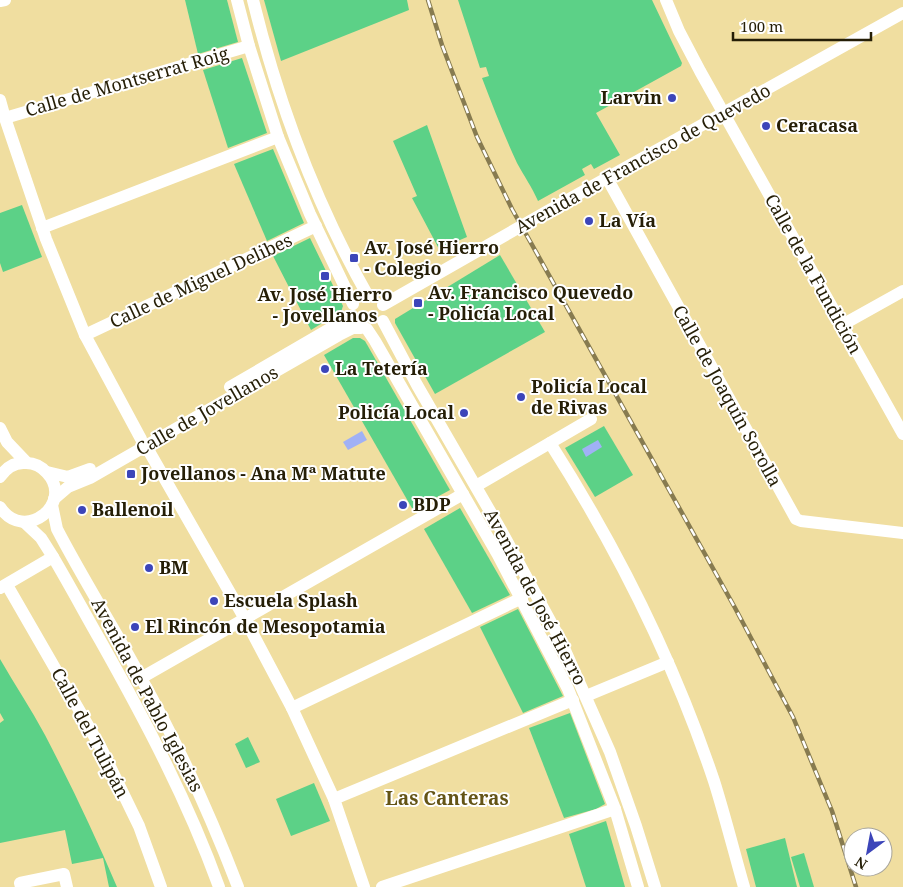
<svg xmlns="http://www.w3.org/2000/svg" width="903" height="887" font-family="'Noto Serif',serif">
<rect width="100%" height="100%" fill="#f0dea0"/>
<g fill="#5cd187">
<polygon points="185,0 227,0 238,42 198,54"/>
<polygon points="264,0 407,0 409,10 281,61"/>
<path d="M458,0H652L682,63L681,66L596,113L620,155L594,169L591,164L582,169L585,175L538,201C532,187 524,176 517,163C504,135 493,107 482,78L489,76L486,67L480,68Z"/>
<polygon points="242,58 267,133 228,148 203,70"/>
<polygon points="427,125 467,237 439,249 412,198 417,196 393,141"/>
<polygon points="273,149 304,223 267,241 234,164"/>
<polygon points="22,205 42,257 3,272 0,263 0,213"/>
<polygon points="310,238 343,306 341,312 337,314 311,330 273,256"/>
<polygon points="500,255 545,332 435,394 395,323 395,319"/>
<polygon points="353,338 360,338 365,341 450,490 413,510 324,355"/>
<polygon points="604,426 633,475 595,497 565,448"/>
<polygon points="460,508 510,595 472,613 424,529"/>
<polygon points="518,609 563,696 523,713 480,627"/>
<path d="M0,659C15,685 31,709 45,735C71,785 95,835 117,887H109L103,858L72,864L65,830L0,843V723L4,720L0,713Z"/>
<polygon points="570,713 605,804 596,809 564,818 529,728"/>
<polygon points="248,737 260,762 246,768 235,744"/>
<polygon points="314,783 330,821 291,836 276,799"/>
<polygon points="606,821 625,887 586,887 569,834"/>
<polygon points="785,838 797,887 756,887 746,849"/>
<polygon points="804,853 814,887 800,887 791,857"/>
</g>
<g fill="#a0b1f5">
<polygon points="362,431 367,440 348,450 343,442"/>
<polygon points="598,440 602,447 586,457 582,449"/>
</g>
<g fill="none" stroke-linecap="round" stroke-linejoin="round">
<g stroke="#fff" stroke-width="12">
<polyline points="237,0 249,46 278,137 310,214 353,304"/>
<path d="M253,0C278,102 316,204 368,296"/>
<polyline points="666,0 679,31 700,71 903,434"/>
<polyline points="0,1 5,0"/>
<polyline points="0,100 5,118 46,239 85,335 141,439"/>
<polyline points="5,118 249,46"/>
<polyline points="607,178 796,519 801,521 903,533"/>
<polyline points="42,228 278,137"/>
<polyline points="383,305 546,212 903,13"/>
<polyline points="383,321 417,385 502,532 560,639 610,752 636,826 655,887"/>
<polyline points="842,325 903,291"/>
<polyline points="367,329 375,341 498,555 568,689 615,809 638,887"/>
<polyline points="85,335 316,226"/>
<polyline points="230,387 352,316"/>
<polyline points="0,428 7,442 27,463"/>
<path d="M550,443C617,548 674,662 714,781C725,816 734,852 744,887"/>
<polyline points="146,446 245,619 292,708 334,799 364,887"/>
<polyline points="47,472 68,477 90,469"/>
<path d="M0,477C6,468 15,462 26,463C34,463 42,467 47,473C75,503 24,544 0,507"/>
<polyline points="476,486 591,419"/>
<polyline points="54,499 68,487 90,478 339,335 353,328 361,328"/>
<path d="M52,505L57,529C83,579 113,626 140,676C178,744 210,814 238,887"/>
<path d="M24,522L41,538L53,557C69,584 84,612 100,640C145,720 188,801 219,887"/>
<polyline points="7,585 101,748 139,826 161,887"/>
<polyline points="0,588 53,557"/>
<polyline points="141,678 463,494"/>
<polyline points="586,696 668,662"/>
<polyline points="292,708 522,598"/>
<polyline points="334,799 573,700"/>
<polyline points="21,887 20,883 64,874 67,887"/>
<polyline points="382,887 615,809"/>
</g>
<defs>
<polyline id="rail" points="428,0 442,45 477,137 512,209 734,606 793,717 832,811 856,887"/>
</defs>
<use href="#rail" stroke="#877b50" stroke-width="4.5"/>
<use href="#rail" stroke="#fff" stroke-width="2.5" stroke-dasharray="8" stroke-linecap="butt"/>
</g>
<g fill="#3c45b9" stroke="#fff" stroke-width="2">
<circle cx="672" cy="98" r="5"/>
<circle cx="766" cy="126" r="5"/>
<circle cx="589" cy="221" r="5"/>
<rect x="349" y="253" width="10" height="10" rx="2.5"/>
<rect x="320" y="271" width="10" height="10" rx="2.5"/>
<rect x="413" y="298" width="10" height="10" rx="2.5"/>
<circle cx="325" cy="369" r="5"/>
<circle cx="521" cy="397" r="5"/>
<circle cx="464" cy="413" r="5"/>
<rect x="126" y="469" width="10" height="10" rx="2.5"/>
<circle cx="403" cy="505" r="5"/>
<circle cx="82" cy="510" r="5"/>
<circle cx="149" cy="568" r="5"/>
<circle cx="214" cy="601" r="5"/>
<circle cx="135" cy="627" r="5"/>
</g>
<g text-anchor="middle" stroke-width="4" stroke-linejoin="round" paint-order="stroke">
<g font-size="18" fill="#251e06" stroke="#fff">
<text transform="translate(127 82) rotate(-16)" y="6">Calle de Montserrat Roig</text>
<text transform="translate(643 159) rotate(-29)" y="6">Avenida de Francisco de Quevedo</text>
<text transform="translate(813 274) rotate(61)" y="6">Calle de la Fundición</text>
<text transform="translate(201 281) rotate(-25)" y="6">Calle de Miguel Delibes</text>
<text transform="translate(727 396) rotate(61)" y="6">Calle de Joaquín Sorolla</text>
<text transform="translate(207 411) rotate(-30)" y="6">Calle de Jovellanos</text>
<text transform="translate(535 597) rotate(62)" y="6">Avenida de José Hierro</text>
<text transform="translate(147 695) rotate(62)" y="6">Avenida de Pablo Iglesias</text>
<text transform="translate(90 733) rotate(62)" y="6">Calle del Tulipán</text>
</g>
<g font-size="18" font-weight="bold" fill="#251e06" stroke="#fff" text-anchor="start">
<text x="662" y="104" text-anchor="end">Larvin</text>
<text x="776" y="132">Ceracasa</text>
<text x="599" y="227">La Vía</text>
<text x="364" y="254">Av. José Hierro<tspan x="364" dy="21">- Colegio</tspan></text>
<text x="428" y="299">Av. Francisco Quevedo<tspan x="428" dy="21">- Policía Local</tspan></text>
<text x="325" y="301" text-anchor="middle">Av. José Hierro<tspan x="325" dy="21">- Jovellanos</tspan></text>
<text x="335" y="375">La Tetería</text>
<text x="531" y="393">Policía Local<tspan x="531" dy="21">de Rivas</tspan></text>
<text x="454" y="419" text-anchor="end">Policía Local</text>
<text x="141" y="480">Jovellanos - Ana Mª Matute</text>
<text x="413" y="511">BDP</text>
<text x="92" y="516">Ballenoil</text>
<text x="159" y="574">BM</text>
<text x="224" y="607">Escuela Splash</text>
<text x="145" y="633">El Rincón de Mesopotamia</text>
</g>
<g font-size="19" font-weight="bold" fill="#645416" stroke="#fff">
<text x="447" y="805">Las Canteras</text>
</g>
</g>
<g transform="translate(868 852) rotate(212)"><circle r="24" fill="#ffffff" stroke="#a8a59b"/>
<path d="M0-4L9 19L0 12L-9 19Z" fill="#3c45b9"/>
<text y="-8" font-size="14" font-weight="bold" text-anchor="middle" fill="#251e06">N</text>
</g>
<path d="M733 32v8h138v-8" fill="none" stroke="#251e06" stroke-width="2.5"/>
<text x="740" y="32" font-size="15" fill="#251e06" stroke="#ffffff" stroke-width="4" paint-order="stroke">100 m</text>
</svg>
